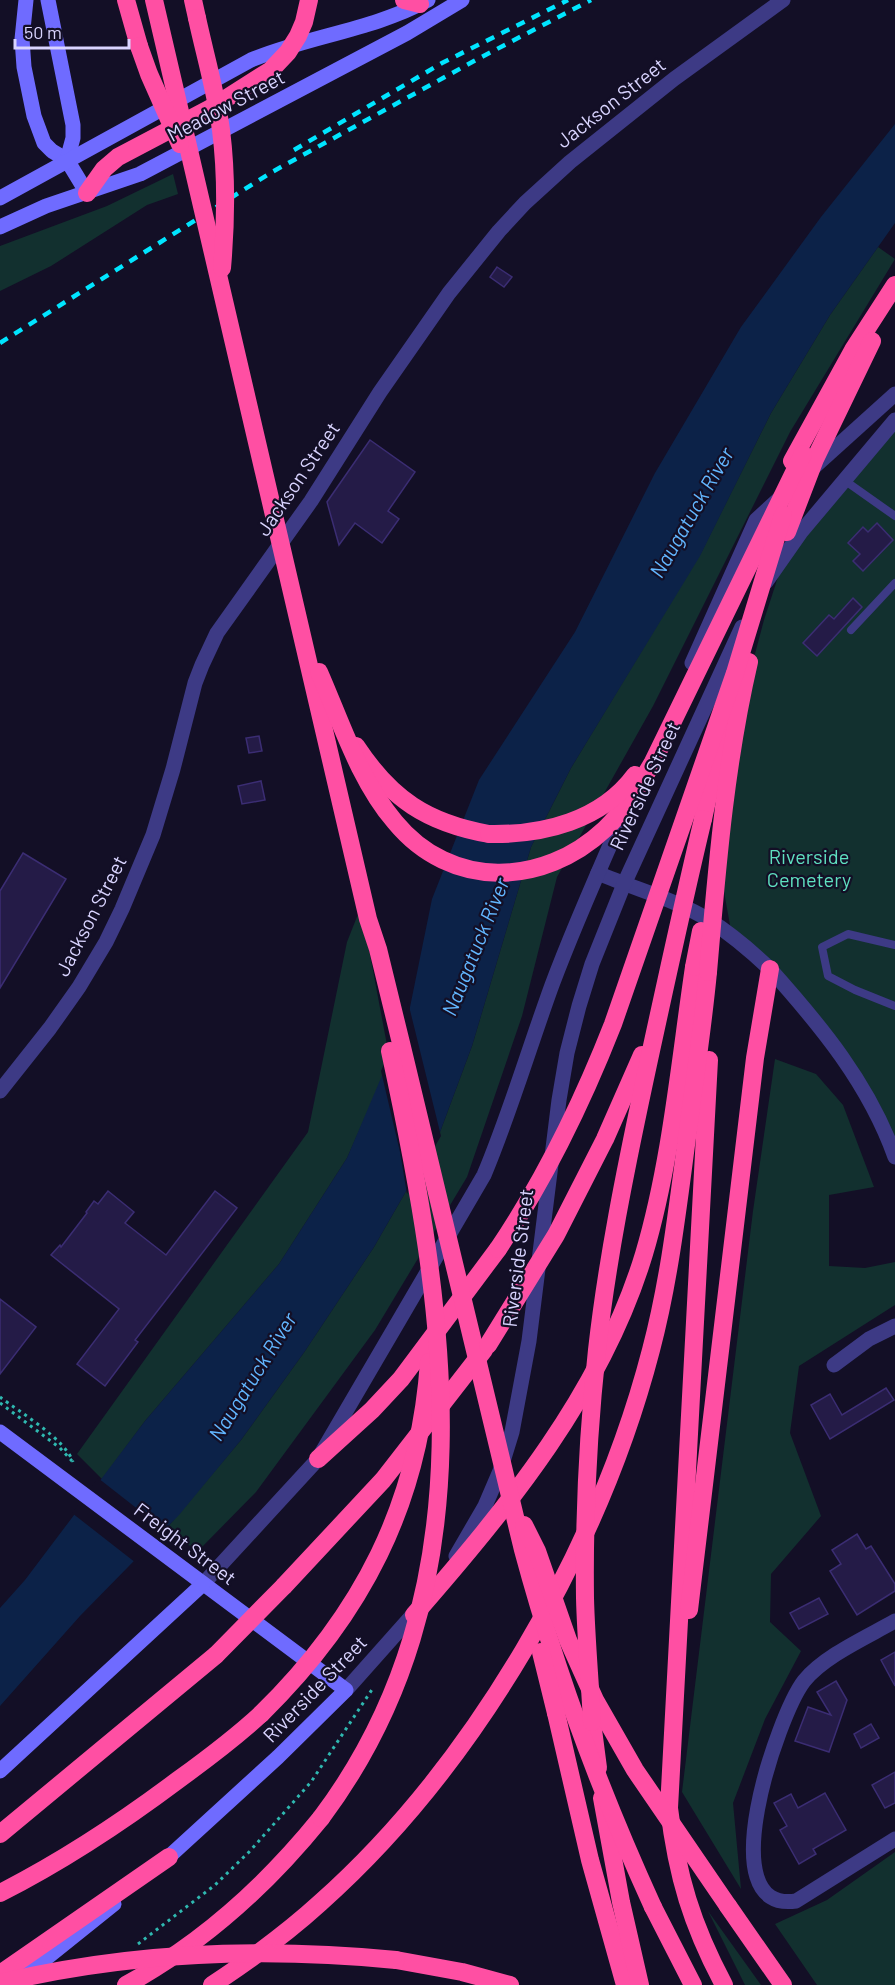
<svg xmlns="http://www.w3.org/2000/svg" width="895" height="1985" font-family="Barlow,sans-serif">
<rect width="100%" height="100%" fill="#130f26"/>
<g fill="#12302f">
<polygon points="173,174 178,194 147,205 51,266 0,291 0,246 107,206"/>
<polygon points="878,247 895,259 790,432 653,706 557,877 522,1016 467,1177 375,1330 256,1492 201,1548 183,1544 166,1529 241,1440 305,1351 374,1247 440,1132 472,1046 531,847 571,768 702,551 771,413 830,315"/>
<polygon points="895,420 895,1158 833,1045 732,936 723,886 735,729 764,620 792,534"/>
<polygon points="366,894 368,944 390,1061 347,1158 279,1264 145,1421 102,1479 77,1454 308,1132 347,942"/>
<polygon points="775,1059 816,1074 843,1105 874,1187 829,1195 829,1266 865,1268 895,1262 895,1305 799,1366 790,1433 821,1516 771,1574 770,1622 801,1651 765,1719 733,1803 741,1889 682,1792 753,1211"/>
<polygon points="895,1852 895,1985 817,1985 775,1924 827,1900"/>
<polygon points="708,1911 761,1985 745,1985"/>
</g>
<polygon fill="#0c2248" points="895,124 895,223 830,315 771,413 700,556 571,768 531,847 472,1046 440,1132 374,1247 305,1351 241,1440 179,1515 80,1616 0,1706 0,1608 25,1580 145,1421 279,1264 347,1158 409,1012 432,899 479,780 575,632 655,473 741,327 821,217"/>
<g fill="#130f26">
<polygon points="408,1002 441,1136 407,1194 400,1152 381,1071 406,1012"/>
<polygon points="98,1478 167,1532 136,1563 72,1513"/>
</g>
<g fill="#241b47" stroke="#3b2d73" stroke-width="1.5">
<polygon points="497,267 512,277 504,287 490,277"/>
<polygon points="370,440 415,472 388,511 399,519 382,543 355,523 339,545 327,502"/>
<polygon points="877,523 893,540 863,571 853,561 860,554 848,543 863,527 868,532"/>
<polygon points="853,598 862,607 817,656 803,643 829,615 834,619"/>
<polygon points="259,736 262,751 249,753 246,738"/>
<polygon points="261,781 265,800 242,804 238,786"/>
<polygon points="23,853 66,879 0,988 0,891"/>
<polygon points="108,1191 134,1212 125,1223 166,1255 215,1191 237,1208 135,1340 138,1342 105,1386 77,1364 119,1309 51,1255 60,1245 61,1247 87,1213 86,1212 94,1201 98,1204"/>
<polygon points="0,1299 36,1327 0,1374"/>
<polygon points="886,1388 894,1400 830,1439 811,1405 830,1394 842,1415"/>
<polygon points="857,1534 866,1549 871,1546 895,1584 895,1591 857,1615 830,1571 841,1564 832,1550"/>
<polygon points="819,1598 828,1614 799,1629 790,1613"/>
<polygon points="895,1652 895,1686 881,1660"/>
<polygon points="836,1681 847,1700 829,1752 795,1741 808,1707 831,1715 817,1692"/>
<polygon points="871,1724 879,1738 861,1748 854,1734"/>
<polygon points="895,1772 895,1803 885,1808 872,1785"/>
<polygon points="825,1793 846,1830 813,1849 816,1854 799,1864 780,1830 787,1826 774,1803 791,1794 798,1808"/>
</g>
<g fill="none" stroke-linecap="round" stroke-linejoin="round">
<g stroke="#2fb8b0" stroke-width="3" stroke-dasharray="3 4.5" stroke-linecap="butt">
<path d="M0,1397C21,1413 65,1439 73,1462"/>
<polyline points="0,1403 60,1448 72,1461"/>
<polyline points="138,1944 215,1885 250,1851 311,1782 373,1688"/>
</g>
<g stroke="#3d3a85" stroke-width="8">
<polyline points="844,480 895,516"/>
<polyline points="851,630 895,583"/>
<polyline points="895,945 848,934 822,947 828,976 855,990 895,1006"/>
</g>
<g stroke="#3d3a85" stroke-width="15">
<path d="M770,969C821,1026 869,1084 895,1157"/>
<polyline points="0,1091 50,1028 79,987 106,942 122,909 153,835 173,769 195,683 202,665 217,633 311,501 380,392 449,293 499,231 525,203 570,162 674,79 783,0"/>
<polyline points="834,1365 869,1339 895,1326"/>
<path d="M895,1621C867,1637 824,1656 804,1681C778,1715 709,1914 796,1901L895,1839"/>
</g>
<g stroke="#3d3a85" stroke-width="15">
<polyline points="813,468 895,394"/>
<polyline points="766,582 801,532 895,420"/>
<polyline points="692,663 756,520 780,498"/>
<path d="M598,873C634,889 675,899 709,920C731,934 751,951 770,969"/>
<polyline points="456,1556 485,1506 500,1471 512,1432 529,1341 559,1100 567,1053 579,1006 592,964 624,884 742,627"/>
<path d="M203,1584L318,1459L484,1175C510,1113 529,1048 552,985C574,926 600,868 625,811"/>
<polyline points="346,1690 418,1609"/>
</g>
<g stroke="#6f6bff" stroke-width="15">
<polyline points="26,0 22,39 24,67 34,116 44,143 52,151 67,160 87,193"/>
<polyline points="48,0 73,125 73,138 67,160"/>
<path d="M0,198L251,60C308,36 373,30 428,0"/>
<polyline points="0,227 46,206 140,174 407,33 462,0"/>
<polyline points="0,1432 346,1690 278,1757 162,1863"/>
<polyline points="0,1771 203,1584"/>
<polyline points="23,1977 114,1904"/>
</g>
<g stroke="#ff4fa3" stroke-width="18">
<polyline points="126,0 139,46"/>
<polyline points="193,0 197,18"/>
<polyline points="404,0 420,4"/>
<polyline points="87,193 104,169 118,157 211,108 271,70 288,52 298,36 304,22 309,0"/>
<path d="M356,746C391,799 427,823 489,834"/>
<polyline points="703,819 724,724"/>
<path d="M709,1060L669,1808C677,1876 692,1925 724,1985"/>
<polyline points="318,1459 372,1410 401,1379 498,1249"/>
<polyline points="284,1586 383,1480 484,1350"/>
<polyline points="689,1610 755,1058 770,969"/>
<path d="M414,1615C508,1507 602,1393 644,1254C671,1163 680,1061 694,967"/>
<polyline points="556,1713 590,1860 625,1985"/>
<polyline points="592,1722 598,1768"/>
<polyline points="602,1798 621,1902 640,1985"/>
<polyline points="0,1834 216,1655"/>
<path d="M0,1893C63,1861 122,1822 178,1780C207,1759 235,1738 261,1714"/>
<polyline points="728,1906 783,1985"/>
<polyline points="653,1907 693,1985"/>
<polyline points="396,1960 462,1972 510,1985"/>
<polyline points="0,1974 169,1857"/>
<path d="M126,1985C203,1943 266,1886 321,1818"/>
<path d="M212,1985C250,1960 286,1934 320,1903C474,1766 599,1550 651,1350C670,1278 678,1204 688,1130C695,1077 703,1025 708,972"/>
</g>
<g stroke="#00e5ff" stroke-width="4.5" stroke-dasharray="9 8" stroke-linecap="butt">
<polyline points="294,150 442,63 568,0"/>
<polyline points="0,343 272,172 474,61 591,0"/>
</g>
<g stroke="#ff4fa3" stroke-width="18">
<path d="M154,0L368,919L378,949L401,1043L523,1550C556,1673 600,1791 653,1907"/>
<path d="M197,18C205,55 216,92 221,130C227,177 226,222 222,268"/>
<polyline points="139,46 149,74 180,144"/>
<polyline points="792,461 853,350 895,285"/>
<polyline points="787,532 815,459 872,341"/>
<path d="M319,672C341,722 359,780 395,822C451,890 543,887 605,829C625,810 639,786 653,762L803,454"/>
<path d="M489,834C543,835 601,821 635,775"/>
<polyline points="694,967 701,931"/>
<path d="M708,972C717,868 725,765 749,662"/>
<path d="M498,1249C545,1179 582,1103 613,1024L735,673L783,515"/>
<polyline points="488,1345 556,1235 605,1139 642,1055"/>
<polyline points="524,1525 537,1551 568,1640 595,1700 635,1770 728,1906"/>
<polyline points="541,1652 556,1713"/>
<polyline points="216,1655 284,1586"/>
<path d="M261,1714C362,1615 419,1504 429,1362"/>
<path d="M592,1722C590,1681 586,1639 585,1598C584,1515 588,1433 597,1350C607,1261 625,1172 644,1083C663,995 682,907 703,819"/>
<path d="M321,1818C492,1590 446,1310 390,1051"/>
<path d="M0,1983C130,1952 264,1947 396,1960"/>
</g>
</g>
<g text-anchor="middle" stroke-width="4.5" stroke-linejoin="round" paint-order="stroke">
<g font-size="20" fill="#d9d4ff" stroke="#130f26">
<text transform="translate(611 103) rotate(-38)" y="7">Jackson Street</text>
<text transform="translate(226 106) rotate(-28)" y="7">Meadow Street</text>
<text transform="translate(298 479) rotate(-56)" y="7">Jackson Street</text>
<text transform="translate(645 786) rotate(-65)" y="7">Riverside Street</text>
<text transform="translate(91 916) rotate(-63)" y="7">Jackson Street</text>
<text transform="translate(518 1258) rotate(-83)" y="7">Riverside Street</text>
<text transform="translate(185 1544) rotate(37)" y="7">Freight Street</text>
<text transform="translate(315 1689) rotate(-46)" y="7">Riverside Street</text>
</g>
<g font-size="20" fill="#5fe0c0" stroke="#130f26">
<text x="809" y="864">Riverside<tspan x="809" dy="23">Cemetery</tspan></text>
</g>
<g font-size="21" font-style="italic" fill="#62b6ff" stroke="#130f26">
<text transform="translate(692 513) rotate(-60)" y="7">Naugatuck River</text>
<text transform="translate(476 947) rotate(-68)" y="7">Naugatuck River</text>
<text transform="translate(253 1377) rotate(-58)" y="7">Naugatuck River</text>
</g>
</g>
<path d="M15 39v9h114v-9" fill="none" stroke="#d9d4ff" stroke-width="3"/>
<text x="24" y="39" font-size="18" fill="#d9d4ff" stroke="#130f26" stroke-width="4.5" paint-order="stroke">50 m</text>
</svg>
